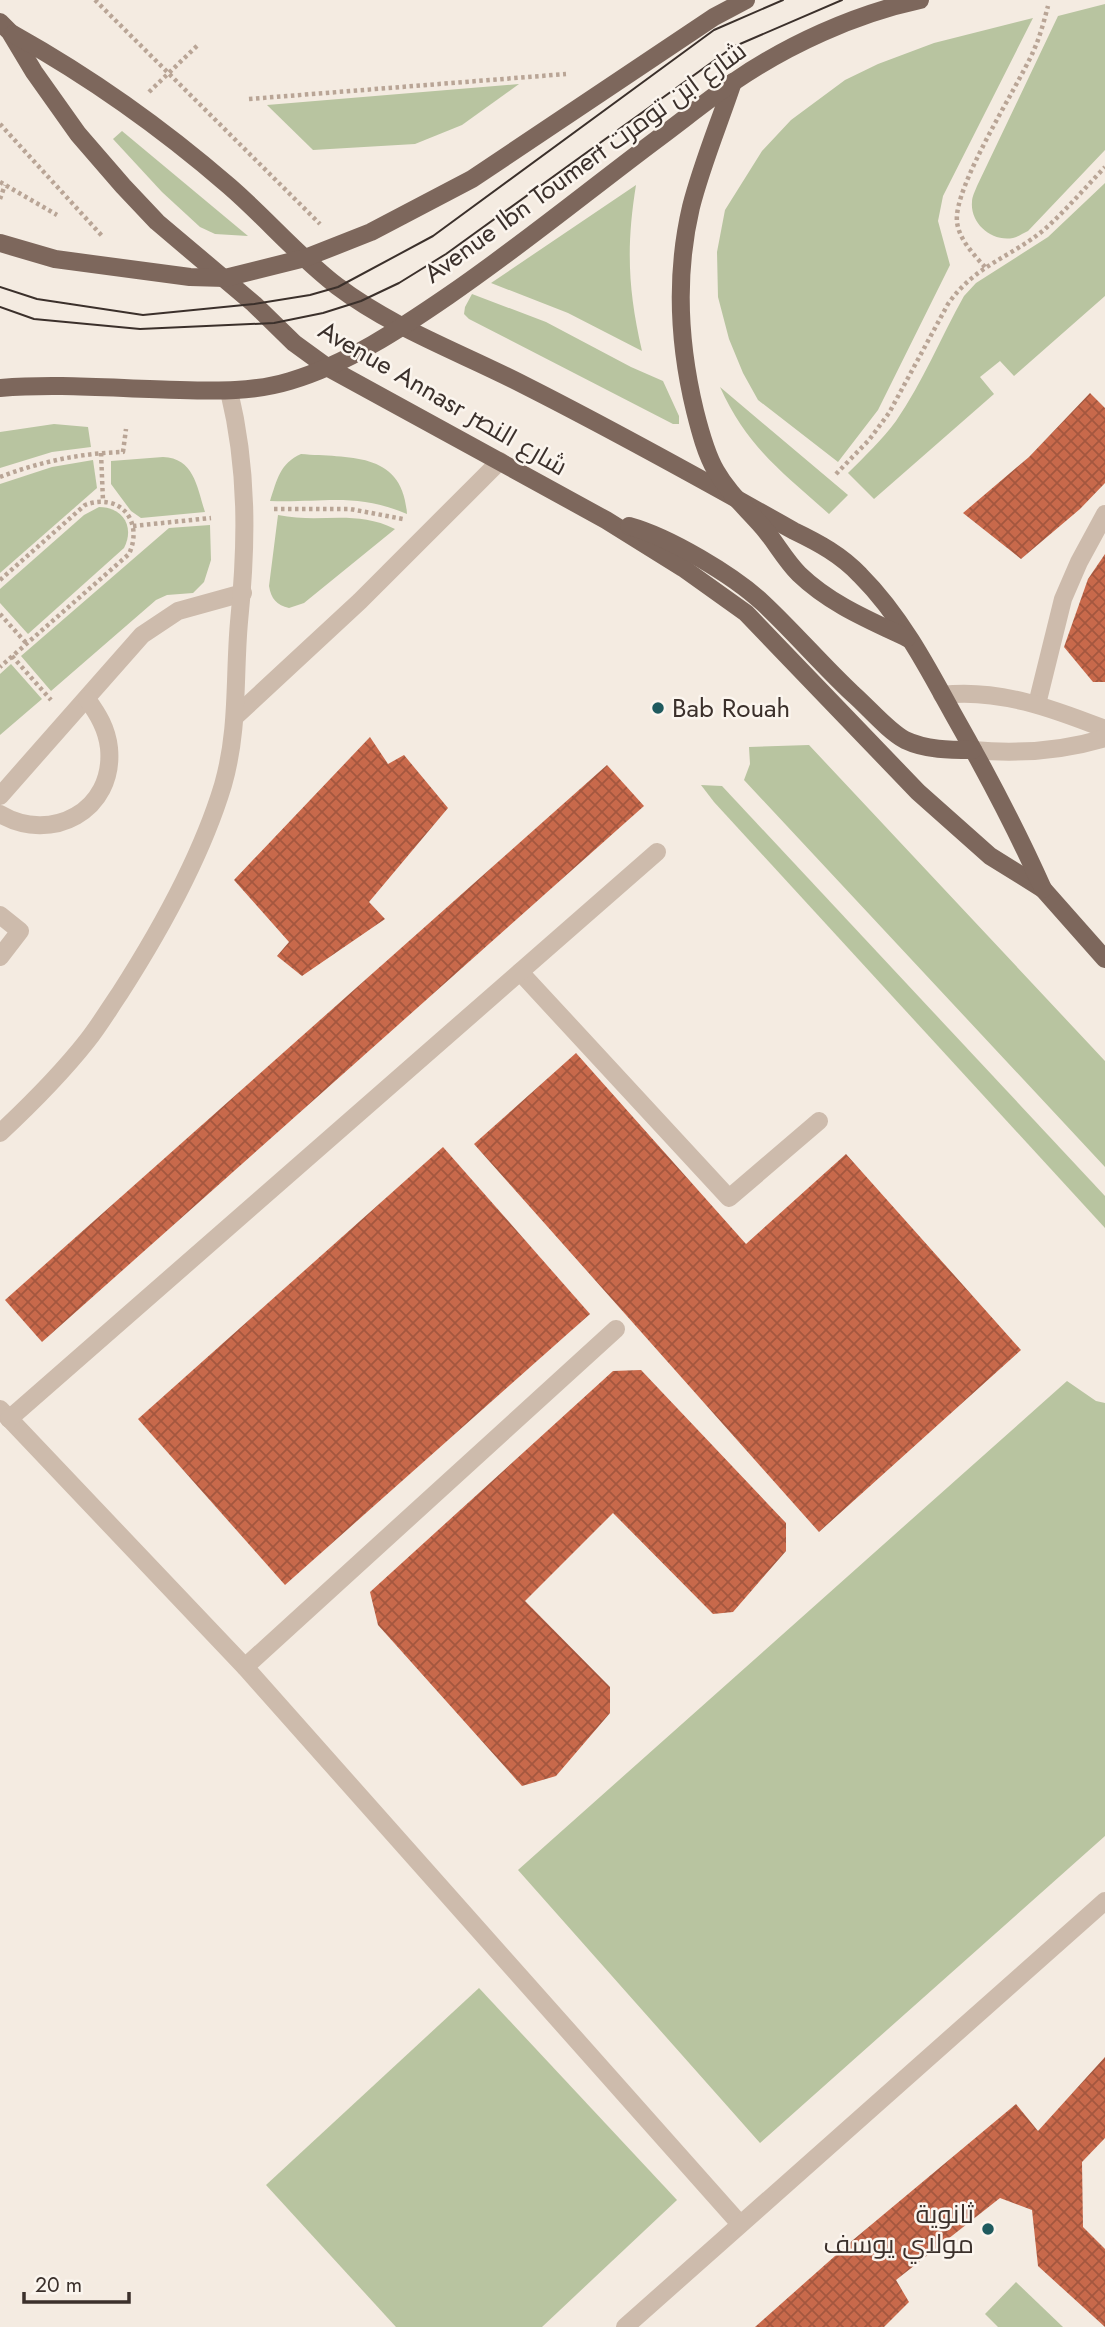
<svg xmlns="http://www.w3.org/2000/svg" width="1105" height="2327" font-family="Jost,Cairo,sans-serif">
<defs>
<pattern id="building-cross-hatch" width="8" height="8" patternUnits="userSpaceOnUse" patternTransform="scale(1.75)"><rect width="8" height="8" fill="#c8694b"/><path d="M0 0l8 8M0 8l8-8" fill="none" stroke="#a4573f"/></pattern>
</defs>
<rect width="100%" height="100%" fill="#f4ebe1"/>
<g fill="#b8c4a0">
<path d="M1105,4V150L1028,231C1023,233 1018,237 1013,238C991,242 970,223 972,202C972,197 975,191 977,186L1058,16Z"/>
<polygon points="1033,18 943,196 938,221 950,265 878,410 838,462 758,400 743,373 729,339 718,297 717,252 725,210 762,151 791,120 845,80 878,64 934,43"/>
<polygon points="519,84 462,125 415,144 313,150 267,105"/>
<polygon points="122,131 248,236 215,234 200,227 162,192 113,139"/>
<path d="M1105,183V296L1014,376L1000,361L980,377L994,394L874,499L848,473C865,456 882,440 896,421C923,382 941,337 964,296L976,283L1048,237Z"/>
<path d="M636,185C626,247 628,290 642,351L568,313L491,283Z"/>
<polygon points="472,294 546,322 631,367 663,381 679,416 679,424 673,424 469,319 464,314 465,307"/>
<path d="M720,387L848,495L829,514C782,472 747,447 720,387Z"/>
<polygon points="54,424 88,427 91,447 52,452 0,468 0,432"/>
<path d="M301,454C349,458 403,451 407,514C355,492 324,503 270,501C277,480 280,463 301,454Z"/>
<path d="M163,457C194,458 197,487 205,512L141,518L131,511L111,484V461Z"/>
<polygon points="93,460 97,488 0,573 0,484 52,467"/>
<path d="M99,507C123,507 135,527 124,548L28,634L0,603V589L84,515Z"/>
<path d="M278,515C321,524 354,509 395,529L304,603L289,608C277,605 271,599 269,586Z"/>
<polygon points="210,525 211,560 204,582 193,593 167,595 156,600 51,691 21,656 169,528"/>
<polygon points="11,664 42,699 0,735 0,674"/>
<polygon points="809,745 1105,1061 1105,1167 744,780 750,764 749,747"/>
<polygon points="701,785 722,786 1105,1196 1105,1228 714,802"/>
<polygon points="1067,1381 1096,1401 1105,1403 1105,1836 760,2143 518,1870"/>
<polygon points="479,1988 677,2200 542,2327 396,2327 266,2185"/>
<polygon points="1016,2282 1063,2327 998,2327 985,2314"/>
</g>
<g fill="url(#building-cross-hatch)">
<polygon points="1090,393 1105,408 1105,483 1080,509 1021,559 963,513 1029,457"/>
<polygon points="1105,554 1105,682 1093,682 1064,647 1088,579"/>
<polygon points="370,737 388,764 404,755 448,808 369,902 385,919 302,976 277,956 289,942 234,880"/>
<polygon points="607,765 644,806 42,1342 5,1300"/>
<polygon points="576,1053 746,1244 846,1154 1021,1350 819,1532 474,1144"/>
<polygon points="443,1147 590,1314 285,1585 138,1419"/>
<polygon points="641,1370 786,1523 786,1551 733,1612 713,1614 613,1513 525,1601 610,1687 610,1713 556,1776 522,1786 378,1625 370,1592 613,1371"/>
<polygon points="1105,2057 1105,2138 1082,2162 1083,2227 1105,2249 1105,2327 1038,2266 1032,2210 1000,2198 896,2280 909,2302 884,2327 755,2327 853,2240 1016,2104 1038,2131"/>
</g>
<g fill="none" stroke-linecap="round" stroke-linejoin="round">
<g stroke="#b9a596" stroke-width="4.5" stroke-dasharray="3.5 3.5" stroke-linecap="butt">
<polyline points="95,0 320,224"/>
<polyline points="149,92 199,44"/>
<polyline points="249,99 566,74"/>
<polyline points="0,124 103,237"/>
<polyline points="0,182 57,215"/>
<polyline points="0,199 5,185"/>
<path d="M985,267C973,254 959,239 957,222C953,187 1017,88 1033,52C1040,37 1044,21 1048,6"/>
<polyline points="101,453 103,501"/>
<path d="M836,474L869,440L889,413L948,304C975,265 1010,258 1045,229C1066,210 1085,188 1105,167"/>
<path d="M0,477C39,462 81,453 123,452L126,429"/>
<polyline points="274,509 350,509 403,519"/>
<polyline points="133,526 211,518"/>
<path d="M0,580L85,505C120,492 144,521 129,554L0,667"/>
<polyline points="0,614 27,644"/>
<polyline points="12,656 51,700"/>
</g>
<g stroke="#cdbbac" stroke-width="18">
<polyline points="236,716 360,601 500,461"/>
<polyline points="0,796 142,635 178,611 243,593"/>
<path d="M0,814C51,844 115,811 109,748C107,729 98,714 87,699"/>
<polyline points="0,915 20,931 0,957"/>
<polyline points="520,972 729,1198 819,1121"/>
<path d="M0,1133C31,1104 61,1074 87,1041C99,1026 109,1009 120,993C161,929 201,858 223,785C239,729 234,678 239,622C247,543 248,469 229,391"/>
<polyline points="0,1409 245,1667 740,2224"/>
<polyline points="9,1419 657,852"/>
<polyline points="245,1667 616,1329"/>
</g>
<g stroke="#cdbbac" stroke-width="18">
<polyline points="1037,704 1063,599 1079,562 1105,514"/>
<polyline points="625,2327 1105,1901"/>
</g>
<g stroke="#cdbbac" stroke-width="18">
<path d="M942,695C998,688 1054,709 1105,729"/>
<path d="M973,750C1018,754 1062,751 1105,738"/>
</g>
<g stroke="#7d675c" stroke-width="18">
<polyline points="0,22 10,32 34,72 78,134 123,186 157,222 254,304 294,343 327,367 606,520 683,568 746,613 918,792 990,856 1043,889 1105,959"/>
<path d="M13,34C90,77 162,128 229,186C266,218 298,256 337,286C394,329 462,353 524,385C615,431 705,481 794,531C819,543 841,555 860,575C899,614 926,664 952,712C985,770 1016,828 1043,889"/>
<path d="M733,82C719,124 702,164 691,207C675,275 679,345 695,411C700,431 706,454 716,471C728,492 744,506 760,524C774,539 784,559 799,574C830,604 869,620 907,638"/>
<polyline points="0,243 55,259 190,277 225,278 305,258 371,232 472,179 714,17 746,0"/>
<path d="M0,388C60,383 120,389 180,390C217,391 254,392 290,381C347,364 400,329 448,296C521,246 589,190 660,137C684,119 708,100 732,83C787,45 855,14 920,0"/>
<path d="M629,526C669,537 733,575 763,603C794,632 822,665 853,694C868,707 888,731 905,740C926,750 950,750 973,750"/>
</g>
<g stroke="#3b302b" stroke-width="2">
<polyline points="0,287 37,299 143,315 254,304 310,295 338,287 433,236 714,30 783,0"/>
<polyline points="0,307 34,319 140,329 274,323 323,313 361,301 399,283 446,254 733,47 842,0"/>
</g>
</g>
<g fill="#1f5a5e" stroke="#fbf5ee" stroke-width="2.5">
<circle cx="658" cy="708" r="7"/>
<circle cx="988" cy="2229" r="7"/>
</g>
<g text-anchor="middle" stroke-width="5" stroke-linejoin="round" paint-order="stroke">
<g font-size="26" fill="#3b302b" stroke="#fbf5ee">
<text transform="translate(585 162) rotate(-36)" y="9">Avenue Ibn Toumert شارع ابن تومرت</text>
<text transform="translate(443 398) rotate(30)" y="9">Avenue Annasr شارع النصر</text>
</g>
<g font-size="26" fill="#3b302b" stroke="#fbf5ee" text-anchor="start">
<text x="672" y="717">Bab Rouah</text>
<text x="974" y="2223" text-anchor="end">ثانوية<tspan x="974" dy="30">مولاي يوسف</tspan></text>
</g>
</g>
<path d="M24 2292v10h105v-10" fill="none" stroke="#3b302b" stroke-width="3.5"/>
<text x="35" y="2292" font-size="21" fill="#3b302b" stroke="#fbf5ee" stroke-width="5" paint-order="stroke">20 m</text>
</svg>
